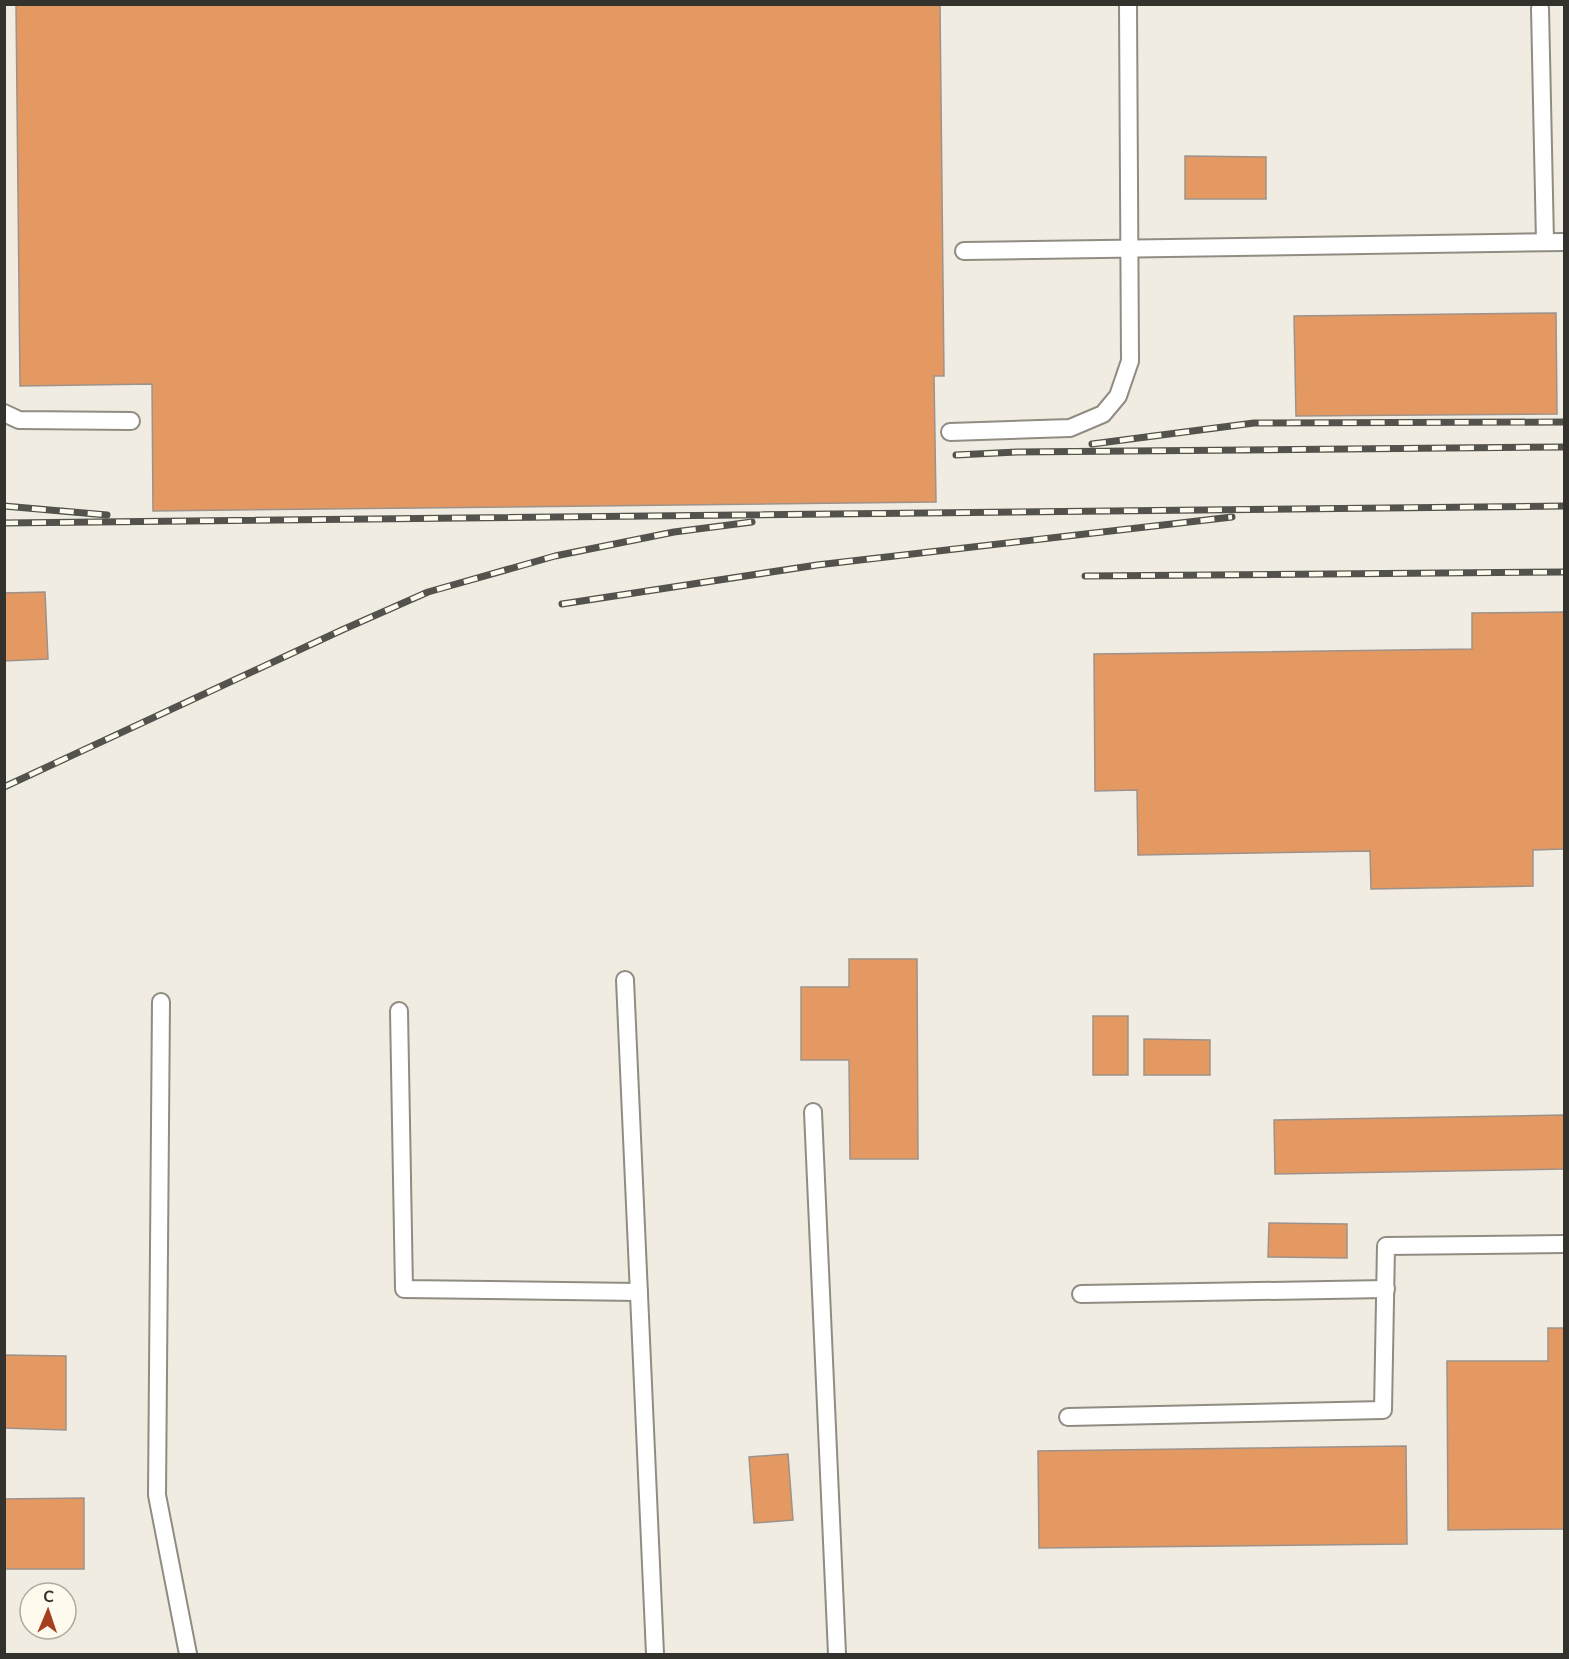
<svg xmlns="http://www.w3.org/2000/svg" width="1569" height="1659" font-family="'Nunito Sans',sans-serif">
<rect width="100%" height="100%" fill="#f0ece1"/>
<g fill="#e49962" stroke="#9d928b" stroke-width="1.5">
<polygon points="16,4 940,4 944,376 934,376 936,502 153,511 152,384 20,386"/>
<polygon points="1185,156 1266,157 1266,199 1185,199"/>
<polygon points="1556,313 1557,414 1296,416 1294,316"/>
<polygon points="45,592 48,659 4,661 4,593"/>
<polygon points="1564,612 1564,849 1533,850 1533,886 1371,889 1370,851 1138,855 1137,790 1095,791 1094,654 1472,649 1472,613"/>
<polygon points="849,959 917,959 918,1159 850,1159 849,1060 801,1060 801,987 849,987"/>
<rect x="1093" y="1016" width="35" height="59"/>
<polygon points="1144,1039 1210,1040 1210,1075 1144,1075"/>
<polygon points="1564,1115 1564,1169 1275,1174 1274,1120"/>
<polygon points="1269,1223 1347,1224 1347,1258 1268,1257"/>
<polygon points="1548,1328 1564,1328 1564,1529 1448,1530 1447,1361 1548,1361"/>
<polygon points="4,1355 66,1356 66,1430 4,1428"/>
<polygon points="1406,1446 1407,1544 1039,1548 1038,1451"/>
<polygon points="788,1454 793,1520 754,1523 749,1457"/>
<polygon points="84,1498 84,1569 4,1569 4,1499"/>
</g>
<g fill="none" stroke-linecap="round" stroke-linejoin="round">
<defs>
<g id="lane">
<polyline points="1540,8 1545,242"/>
<polyline points="964,251 1564,242"/>
<polyline points="4,413 19,420 131,421"/>
<polyline points="950,432 1070,428 1103,414 1118,396 1130,361 1128,4"/>
<polyline points="625,980 655,1654"/>
<polyline points="161,1002 157,1495 188,1654"/>
<polyline points="399,1011 404,1289 639,1292"/>
<polyline points="813,1112 837,1654"/>
<polyline points="1081,1294 1386,1289"/>
<polyline points="1068,1417 1383,1410 1386,1246 1564,1244"/>
</g>
</defs>
<use href="#lane" stroke="#908c82" stroke-width="20"/>
<use href="#lane" stroke="#fff" stroke-width="16"/>
<defs>
<g id="rail">
<polyline points="1092,444 1254,423 1564,422"/>
<polyline points="956,455 1017,452 1564,447"/>
<polyline points="4,506 107,515"/>
<polyline points="4,523 1564,506"/>
<polyline points="1085,576 1564,572"/>
<polyline points="562,604 817,565 1232,517"/>
<polyline points="4,787 342,630 428,592 555,556 674,532 752,522"/>
</g>
</defs>
<use href="#rail" stroke="#53524c" stroke-width="7"/>
<use href="#rail" stroke="#fefaee" stroke-width="4.5" stroke-dasharray="14" stroke-linecap="butt"/>
</g>
<rect width="1569" height="1659" fill="none" stroke="#33322d" stroke-width="12"/>
<g transform="translate(48 1611) rotate(2)"><circle r="28" fill="#fefaee" stroke="#adaaa1" stroke-width="1.5"/>
<path d="M0-4.5L10 22L0 15L-10 22Z" fill="#a63e20"/>
<text y="-9" font-size="16" font-weight="bold" text-anchor="middle" fill="#33322d">С</text>
</g>
</svg>
